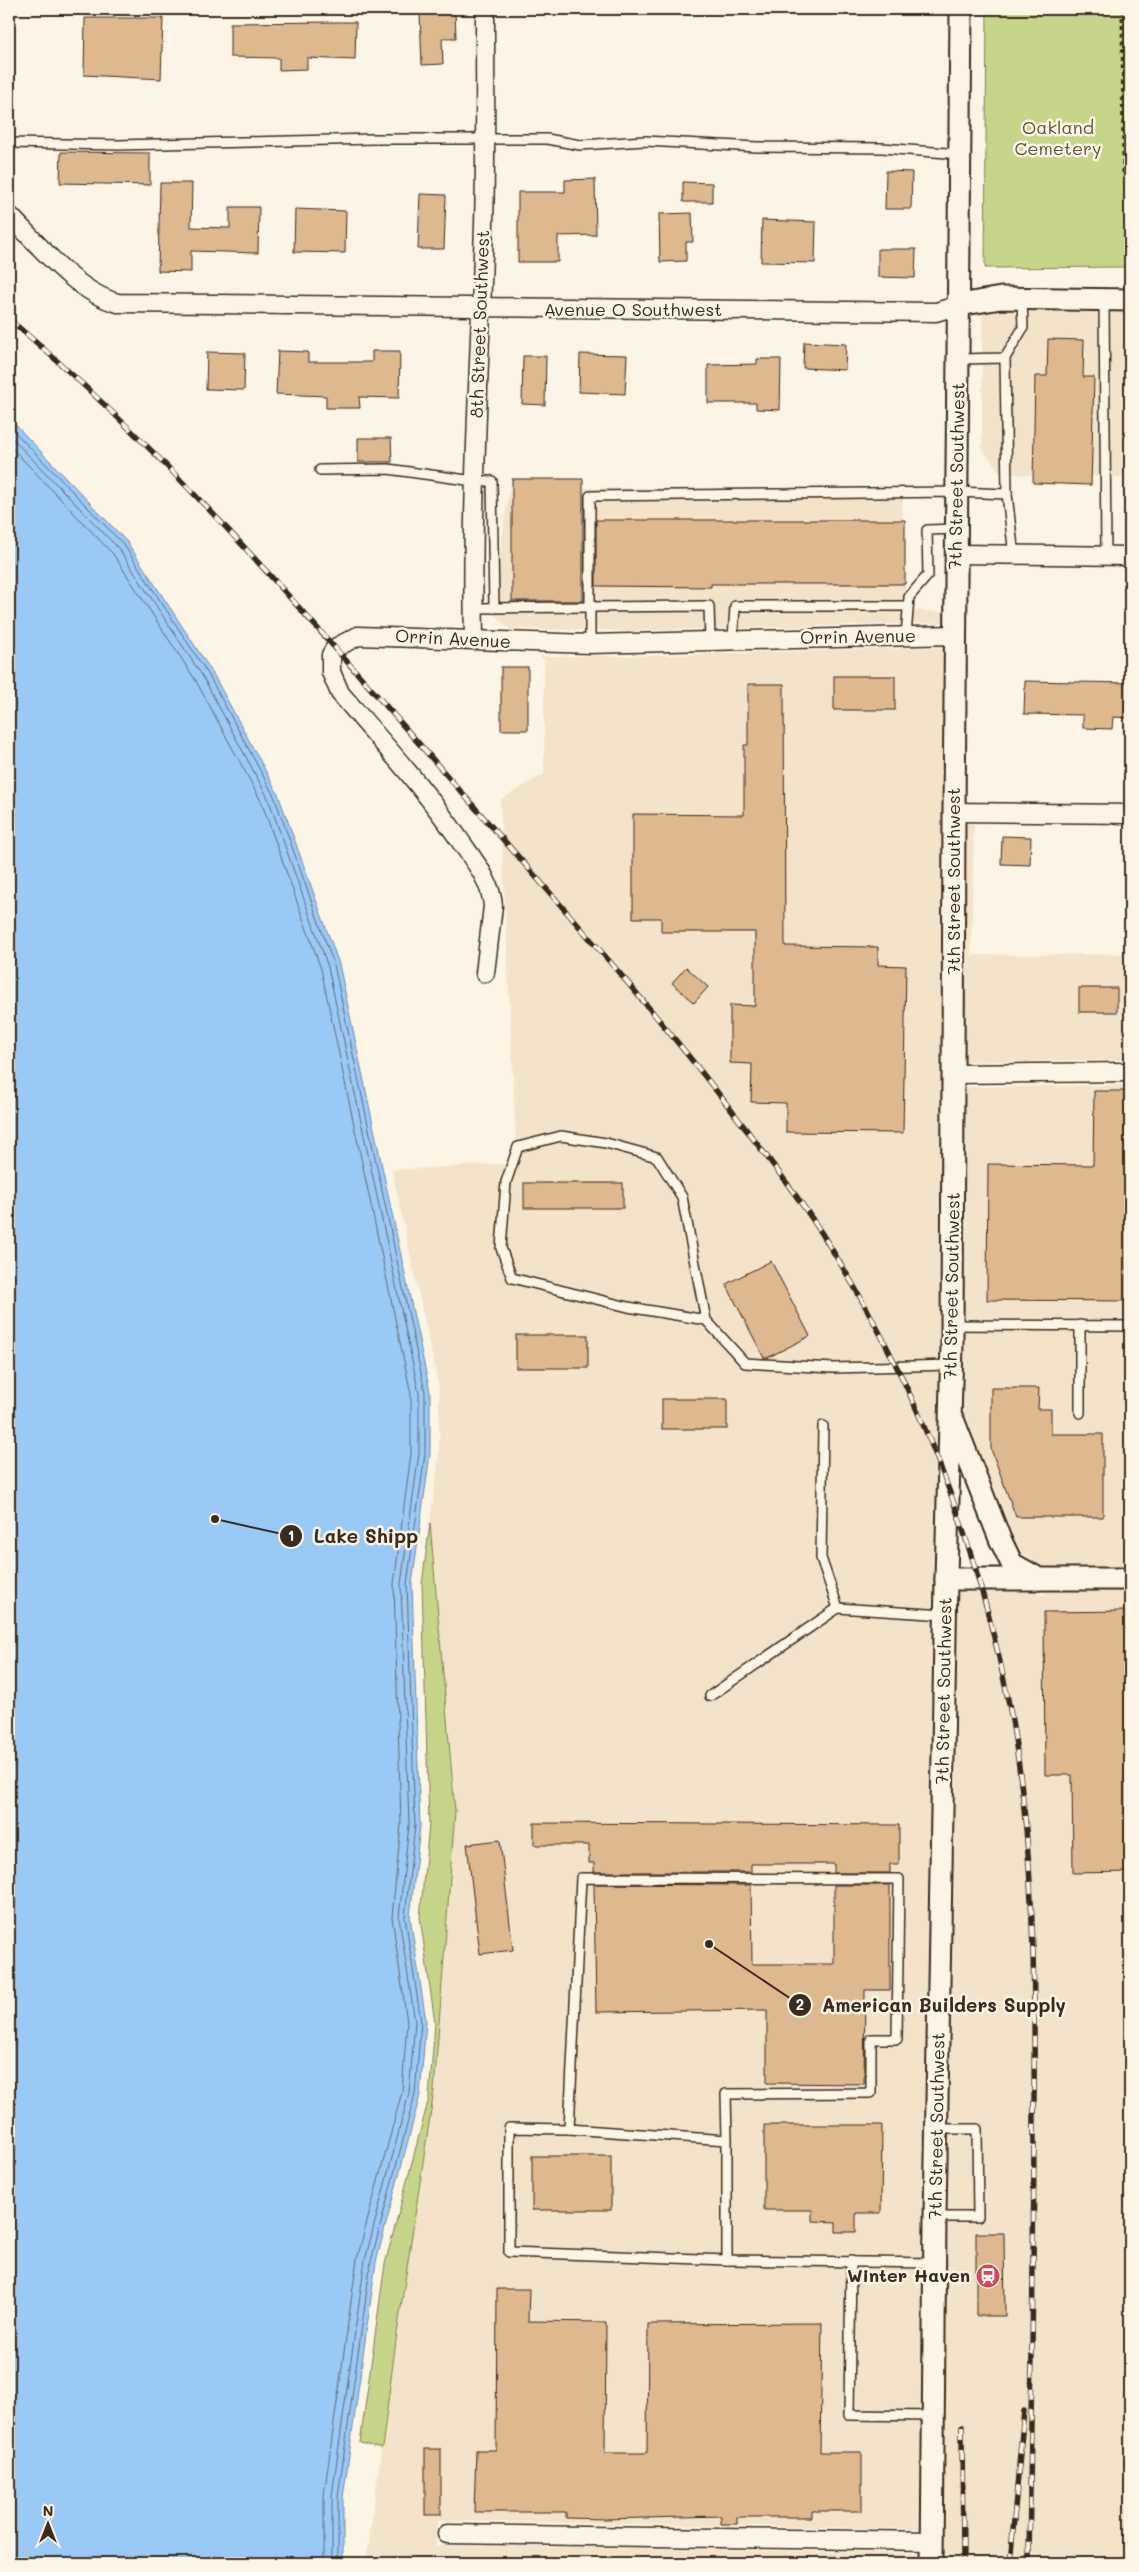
<svg xmlns="http://www.w3.org/2000/svg" width="1139" height="2572" font-family="Mali,sans-serif">
<rect width="100%" height="100%" fill="#fcf5e5"/>
<filter id="ink" filterUnits="userSpaceOnUse"><feTurbulence type="fractalNoise" baseFrequency=".02" numOctaves="2"/><feDisplacementMap in="SourceGraphic" scale="10" xChannelSelector="R" yChannelSelector="G"/><feConvolveMatrix kernelMatrix="1 2 1 2 8 2 1 2 1" color-interpolation-filters="sRGB"/></filter>
<g filter="url(#ink)">
<g fill="#f3e3cb">
<polygon points="998,311 1130,312 1130,477 1001,474 982,448 982,314"/>
<polygon points="509,488 902,489 906,610 945,612 944,623 629,631 510,629 492,613"/>
<polygon points="944,647 941,1343 939,1405 936,1407 939,1415 922,2529 437,2521 436,2545 922,2553 922,2563 366,2563 396,2340 434,2090 455,1811 430,1523 439,1455 439,1389 392,1170 517,1163 500,800 544,774 544,660 539,656 629,656"/>
<polygon points="965,824 974,824 971,955 1130,954 1130,1060 965,1062"/>
<polygon points="1130,1085 1130,1567 1041,1567 1020,1555 961,1411 965,1087"/>
<polygon points="1087,1590 1130,1591 1130,2563 943,2563 956,1591 1036,1592 1043,1595 1045,1591"/>
</g>
<g fill="#c6d589" stroke="#808054">
<polygon points="987,9 1130,9 1130,267 985,268"/>
<polygon points="430,1523 455,1811 434,2090 396,2340 382,2448 360,2443 385,2264 429,2098 435,2023 420,1917 429,1825 422,1584"/>
</g>
<polygon fill="#9ac9f6" stroke="#7489a0" points="9,418 127,542 212,672 278,794 339,964 430,1392 430,1454 412,1584 420,1826 410,1917 426,2021 420,2095 376,2262 343,2498 343,2563 9,2563"/>
<g fill="none" stroke-linecap="round" stroke-linejoin="round">
<g stroke="#616a74" stroke-width="1">
<polyline points="9,426 124,545 208,674 274,796 334,965 425,1392 425,1454 407,1584 415,1825 405,1917 421,2022 415,2094 371,2261 338,2497 338,2563"/>
<polyline points="9,435 119,549 203,677 268,798 328,967 419,1393 419,1453 401,1584 409,1825 399,1917 415,2022 409,2093 365,2260 332,2496 332,2563"/>
<polyline points="9,445 113,554 196,681 261,801 321,969 411,1394 411,1453 394,1584 401,1825 392,1917 407,2022 402,2092 357,2259 324,2495 324,2563"/>
</g>
</g>
<g fill="#deb88f" stroke="#3b2a1e">
<polygon points="455,12 456,38 442,38 443,64 422,65 420,13"/>
<polygon points="85,18 163,18 161,79 84,75"/>
<polygon points="336,22 356,22 355,60 307,58 307,69 279,70 279,58 230,57 230,23"/>
<polygon points="61,152 150,153 150,185 60,183"/>
<polygon points="886,171 912,172 911,209 885,209"/>
<polygon points="595,179 596,235 558,236 558,262 518,262 518,192 565,192 565,180"/>
<polygon points="683,182 712,183 712,202 683,202"/>
<polygon points="160,183 192,183 191,227 230,228 230,207 259,207 258,253 191,251 191,272 158,271"/>
<polygon points="420,194 446,195 444,249 418,249"/>
<polygon points="295,209 346,211 345,253 294,252"/>
<polygon points="692,213 693,242 686,242 686,261 660,262 659,214"/>
<polygon points="762,220 816,222 815,263 761,262"/>
<polygon points="878,249 916,249 915,278 878,277"/>
<polygon points="1048,339 1084,340 1083,377 1094,377 1091,485 1033,483 1035,376 1047,376"/>
<polygon points="804,342 846,344 845,370 803,368"/>
<polygon points="278,351 308,352 308,362 372,362 372,351 400,351 399,398 359,397 360,408 326,408 326,396 276,394"/>
<polygon points="207,352 245,353 244,390 206,389"/>
<polygon points="580,354 627,355 625,394 579,392"/>
<polygon points="523,356 546,356 545,405 522,404"/>
<polygon points="757,359 781,359 780,410 756,409 756,403 708,403 708,365 757,364"/>
<polygon points="358,438 391,438 392,462 358,462"/>
<rect x="512" y="479" width="71" height="122"/>
<polygon points="596,520 905,520 905,584 711,584 711,587 596,586"/>
<rect x="501" y="667" width="27" height="63"/>
<rect x="834" y="676" width="61" height="34"/>
<polygon points="1025,681 1130,683 1130,718 1113,717 1112,729 1083,728 1083,715 1024,714"/>
<polygon points="748,684 784,684 785,946 878,947 878,965 906,966 903,1133 786,1132 786,1103 751,1102 752,1064 730,1063 730,1005 755,1006 755,932 661,932 661,918 633,918 633,814 744,815 744,745 748,745"/>
<polygon points="1002,836 1031,837 1030,865 1001,864"/>
<polygon points="686,967 708,987 694,1003 672,983"/>
<rect x="1079" y="988" width="38" height="24"/>
<polygon points="1094,1091 1130,1091 1130,1301 987,1300 988,1164 1093,1165"/>
<rect x="524" y="1183" width="99" height="25"/>
<polygon points="771,1261 810,1336 767,1358 764,1358 726,1284"/>
<rect x="516" y="1335" width="72" height="33"/>
<polygon points="991,1388 1039,1388 1038,1409 1051,1409 1051,1434 1103,1434 1103,1517 1016,1517 991,1449"/>
<rect x="662" y="1399" width="65" height="30"/>
<polygon points="1130,1611 1130,1872 1073,1873 1072,1775 1045,1775 1044,1612"/>
<polygon points="534,1823 899,1825 899,1864 890,1864 890,1873 834,1873 834,1864 751,1864 751,1872 594,1872 594,1863 589,1863 589,1845 534,1845"/>
<polygon points="500,1840 513,1950 480,1954 467,1844"/>
<polygon points="594,1884 751,1885 752,1964 834,1964 834,1885 890,1885 890,1990 865,1990 864,2084 767,2083 767,2010 596,2012"/>
<polygon points="764,2125 882,2125 881,2213 856,2213 856,2232 836,2232 836,2222 812,2221 812,2210 764,2210"/>
<rect x="532" y="2156" width="79" height="54"/>
<polygon points="976,2233 1004,2233 1005,2316 976,2316"/>
<polygon points="497,2289 529,2289 528,2321 606,2322 605,2453 647,2453 648,2324 822,2323 820,2452 862,2452 862,2511 812,2511 812,2517 737,2517 737,2524 721,2524 721,2516 605,2519 566,2518 566,2512 474,2512 476,2450 496,2450"/>
<rect x="425" y="2449" width="16" height="66"/>
</g>
<g fill="none" stroke-linecap="round" stroke-linejoin="round">
<defs>
<g id="service">
<polyline points="9,143 118,145 374,139 547,139 580,145 645,141 757,147 882,148 960,154"/>
<polyline points="1104,299 1106,556"/>
<polyline points="959,359 1005,358 1023,328 1022,298"/>
<polyline points="320,470 388,469 474,481 492,481 494,608"/>
<polyline points="1007,494 1014,556"/>
<polyline points="473,608 709,606 710,640"/>
<polyline points="906,636 909,597 928,575 927,530 956,529"/>
<polyline points="733,639 735,606 908,606"/>
<polyline points="590,644 590,496 957,492 1007,494 1005,358"/>
<polyline points="706,1320 628,1307 512,1278 501,1248 506,1182 518,1147 561,1136 606,1143 657,1157 682,1197 706,1320 745,1363 833,1368 952,1365"/>
<polyline points="953,1325 1130,1326"/>
<polyline points="1080,1413 1080,1325"/>
<polyline points="823,1426 821,1558 838,1608"/>
<polyline points="710,1696 838,1608 945,1615"/>
<polyline points="569,2129 509,2128 509,2252 727,2260 935,2263"/>
<polyline points="727,2140 726,2094 871,2093 871,2039 897,2039 899,1879 581,1878 569,2129 727,2140 727,2260"/>
<polyline points="935,2217 978,2217 977,2129 937,2129"/>
<polyline points="851,2261 849,2415 933,2416"/>
</g>
<g id="minor">
<path d="M9,215C39,245 77,293 118,303L936,312L959,305"/>
<polyline points="956,554 1130,556"/>
<path d="M474,639C471,501 480,363 484,224C486,152 485,80 485,9"/>
<polyline points="954,812 1130,814"/>
<path d="M485,973L493,906C491,881 475,862 461,842C425,789 382,742 340,693L331,672V655L335,648L358,636L590,644L955,635"/>
<polyline points="954,1074 1130,1072"/>
<polyline points="447,2534 933,2541"/>
</g>
<g id="tertiary">
<polyline points="959,305 1001,298 1130,300"/>
<polyline points="954,1422 1000,1539 1012,1564 1039,1579"/>
<polyline points="946,1579 1130,1579"/>
<polyline points="932,2563 935,2217 946,1579 952,1343 954,812 961,9"/>
</g>
</defs>
<use href="#service" stroke="#3b2a1e" stroke-width="12"/>
<use href="#minor" stroke="#3b2a1e" stroke-width="21"/>
<use href="#tertiary" stroke="#3b2a1e" stroke-width="25"/>
<polyline stroke="#3b2a1e" stroke-width="3" stroke-dasharray="4 4" stroke-linecap="butt" points="1122,9 1123,172 1130,188"/>
<use href="#service" stroke="#fcf5e5" stroke-width="9"/>
<use href="#minor" stroke="#fcf5e5" stroke-width="18"/>
<use href="#tertiary" stroke="#fcf5e5" stroke-width="21"/>
<defs>
<g id="rail">
<path d="M9,319C168,453 305,613 442,770C545,888 651,1004 745,1128C774,1166 804,1204 829,1245C917,1384 977,1542 1009,1704C1034,1837 1035,1972 1034,2107C1034,2259 1031,2411 1029,2563"/>
<polyline points="962,2427 963,2563"/>
<polyline points="1010,2563 1024,2411"/>
</g>
</defs>
<use href="#rail" stroke="#3b2a1e" stroke-width="5.5"/>
<use href="#rail" stroke="#fcf5e5" stroke-width="4" stroke-dasharray="11" stroke-linecap="butt"/>
</g>
</g>
<defs>
<symbol id="station-disc" viewBox="-11 -11 22 22"><circle r="9.5" fill="#d1495b" stroke="#fcf5e5"/><path d="M-3-6H3Q5-6 5-4V2Q5 4 3 4L4.5 6H3L1.5 4h-3L-3 6H-4.5L-3 4Q-5 4-5 2V-4Q-5-6-3-6ZM-3.5-4v3h7v-3ZM-3.5 1v1.5H-2V1ZM2 1v1.5H3.5V1Z" fill="#fff"/></symbol>
</defs>
<g fill-rule="evenodd">
<use href="#station-disc" x="974" y="2262" width="28" height="28"/>
</g>
<g text-anchor="middle" stroke-width="5" stroke-linejoin="round" paint-order="stroke">
<g font-size="18" fill="#5e5539" stroke="#fcf5e5">
<text x="1058" y="134">Oakland<tspan x="1058" dy="21">Cemetery</tspan></text>
</g>
<g font-size="18" fill="#3b2a1e" stroke="#fcf5e5">
<text x="633" y="316">Avenue O Southwest</text>
<text transform="translate(480 324) rotate(-88)" y="6">8th Street Southwest</text>
<text transform="translate(957 476) rotate(-89)" y="6">7th Street Southwest</text>
<text transform="translate(858 637) rotate(-1)" y="6">Orrin Avenue</text>
<text transform="translate(453 639) rotate(3)" y="6">Orrin Avenue</text>
<text transform="translate(954 881) rotate(-90)" y="6">7th Street Southwest</text>
<text transform="translate(952 1286) rotate(-89)" y="6">7th Street Southwest</text>
<text transform="translate(944 1691) rotate(-89)" y="6">7th Street Southwest</text>
<text transform="translate(937 2126) rotate(-89)" y="6">7th Street Southwest</text>
</g>
<g font-size="18" font-weight="bold" fill="#3b2a1e" stroke="#fcf5e5" text-anchor="end">
<text x="970" y="2282">Winter Haven</text>
</g>
</g>
<path fill="none" stroke="#3b2a1e" stroke-width="2" d="M215 1519L291 1536M709 1944L800 2005"/>
<g fill="#3b2a1e" stroke="#fcf5e5" stroke-width="2">
<circle cx="215" cy="1519" r="5"/>
<circle cx="709" cy="1944" r="5"/>
<circle cx="291" cy="1536" r="12"/>
<circle cx="800" cy="2005" r="12"/>
</g>
<g font-size="15" text-anchor="middle" font-weight="bold" fill="#fff">
<text x="291" y="1541">1</text>
<text x="800" y="2010">2</text>
</g>
<g font-size="19" text-anchor="middle" font-weight="bold" fill="#3b2a1e" stroke="#fcf5e5" stroke-width="5" stroke-linejoin="round" paint-order="stroke">
<text x="366" y="1543">Lake Shipp</text>
<text x="944" y="2012">American Builders Supply</text>
</g>
<rect width="1139" height="2572" fill="none" stroke="#fcf5e5" stroke-width="30"/>
<rect x="15" y="15" width="1109" height="2542" fill="none" stroke="#3b2a1e" stroke-width="2" filter="url(#ink)"/>
<g transform="translate(48 2524)" stroke="#fcf5e5" stroke-width="4" paint-order="stroke">
<path d="M0-4L9 19L0 12L-9 19Z" fill="#3b2a1e"/>
<text y="-8" font-size="14" font-weight="bold" text-anchor="middle" fill="#3b2a1e">N</text>
</g>
</svg>
